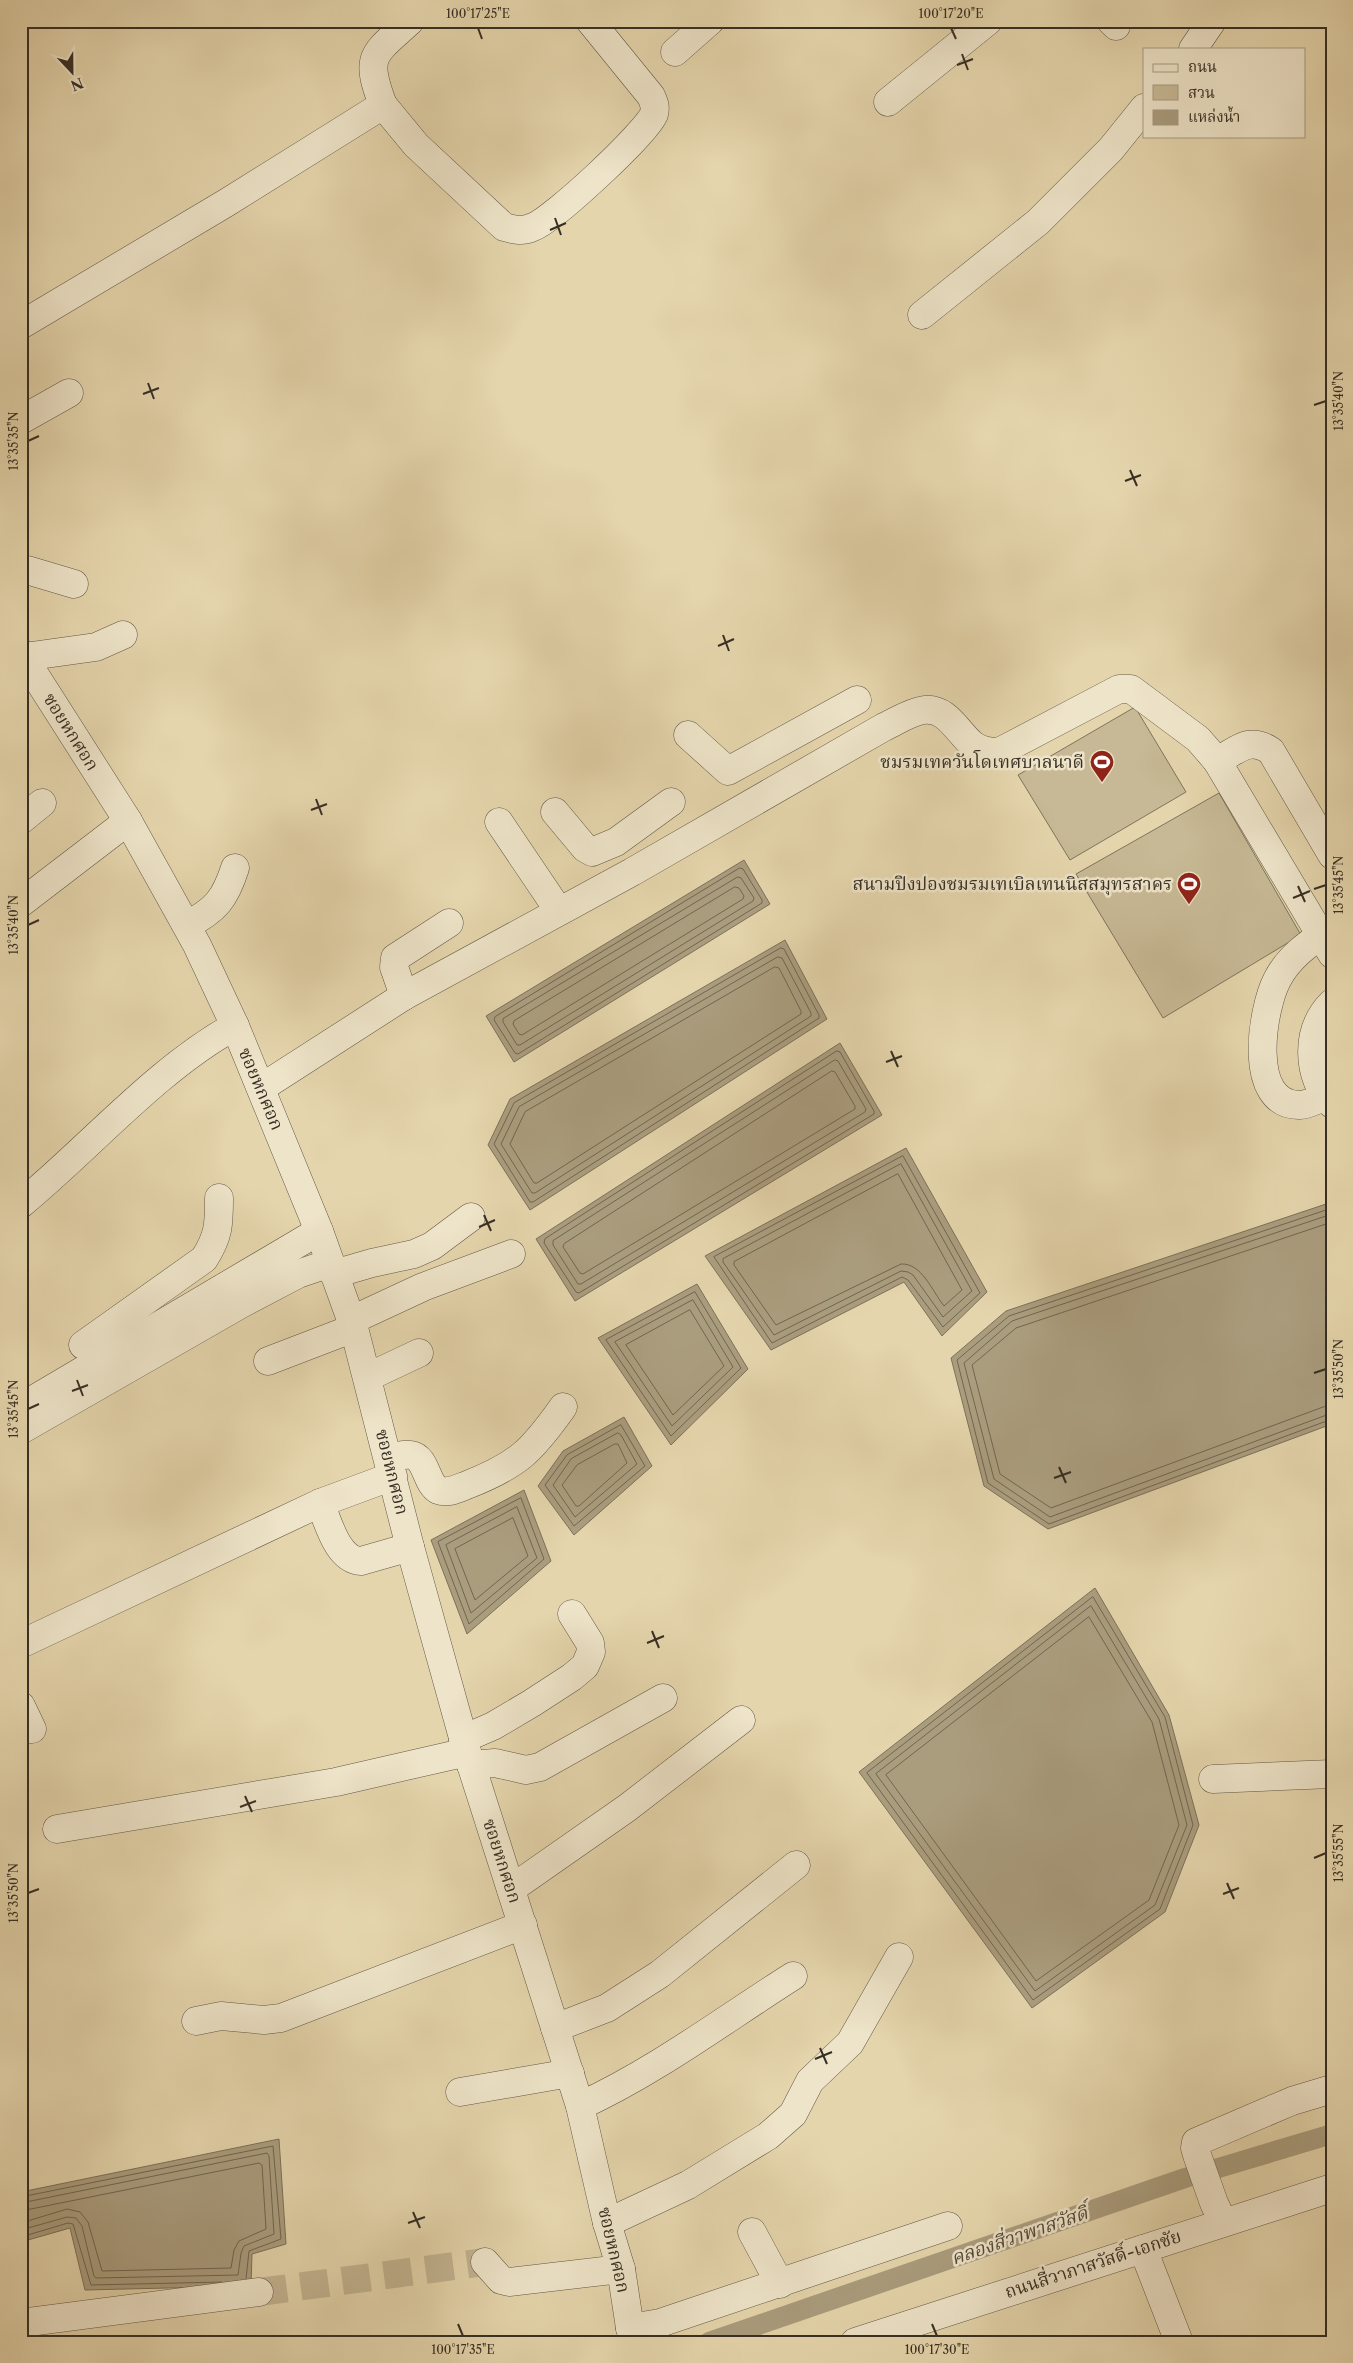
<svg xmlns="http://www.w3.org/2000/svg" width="1353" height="2363" font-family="'Libre Caslon Text','Noto Serif Thai',serif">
<rect width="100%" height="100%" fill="#e5d5ac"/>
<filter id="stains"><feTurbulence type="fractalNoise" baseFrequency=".004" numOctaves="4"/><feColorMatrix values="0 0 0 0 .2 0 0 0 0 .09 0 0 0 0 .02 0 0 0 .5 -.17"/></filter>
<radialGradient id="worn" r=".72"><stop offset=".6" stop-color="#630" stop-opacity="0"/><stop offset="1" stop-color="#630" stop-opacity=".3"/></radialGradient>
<g fill="#c7b995" stroke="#7f745c">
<polygon points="1135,707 1186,792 1070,860 1018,775"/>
<polygon points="1219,793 1301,935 1163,1018 1076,874"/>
</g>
<g fill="#aa9d7e" stroke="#7c715a">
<polygon points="744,860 770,904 514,1062 486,1016"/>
<polygon points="785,940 827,1019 530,1210 488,1145 510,1099"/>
<polygon points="840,1043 882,1115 575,1301 536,1239"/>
<polygon points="906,1148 987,1292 942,1336 904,1282 771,1350 705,1256"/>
<polygon points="1332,1202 1332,1424 1048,1529 984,1486 951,1358 1006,1311"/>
<polygon points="697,1284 748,1369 671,1445 598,1338"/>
<polygon points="624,1417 652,1466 574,1535 538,1486 563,1451"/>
<polygon points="524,1490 551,1561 467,1634 431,1540"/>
<polygon points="1095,1588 1169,1715 1199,1825 1165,1912 1032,2008 859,1772"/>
<polygon points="279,2139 286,2244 252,2254 251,2286 85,2290 70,2228 21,2242 21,2192"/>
</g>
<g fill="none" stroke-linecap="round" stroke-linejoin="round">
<g stroke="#706651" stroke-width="1">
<polygon points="740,868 743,869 762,900 762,903 518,1054 515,1053 494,1020 495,1017"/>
<polygon points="738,877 741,878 754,898 753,901 520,1045 517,1045 503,1022 503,1019"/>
<polygon points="735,887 739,888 744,896 743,899 522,1035 519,1034 513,1024 514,1021"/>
<polygon points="781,948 784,949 819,1015 819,1018 533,1202 530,1202 494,1144 514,1103"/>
<polygon points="778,957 782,958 811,1013 811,1016 535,1193 532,1193 501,1144 519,1107"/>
<polygon points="775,967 779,968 801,1011 801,1014 537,1183 534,1183 510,1144 525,1112"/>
<polygon points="837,1051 840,1052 874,1111 874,1114 579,1293 576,1292 544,1243 545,1239"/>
<polygon points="835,1060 838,1061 866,1109 865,1112 581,1284 578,1284 553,1245 553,1241"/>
<polygon points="832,1071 835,1072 855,1106 855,1109 583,1274 580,1273 563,1247 564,1244"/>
<polygon points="903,1156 980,1293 943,1327 908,1280 902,1277 772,1343 714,1257"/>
<polygon points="901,1164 972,1291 943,1317 913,1275 908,1272 901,1271 774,1335 723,1262 723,1259"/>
<path d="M898,1174L962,1290L944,1306C932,1291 922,1263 901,1264L776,1325L734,1265V1262Z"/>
<polyline points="1332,1208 1009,1316 957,1360 988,1483 1049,1524 1332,1419"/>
<polyline points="1332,1214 1012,1321 964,1363 994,1479 1050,1517 1332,1413"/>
<polyline points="1332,1222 1016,1328 972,1365 1000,1474 1051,1508 1323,1407 1332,1405"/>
<polygon points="695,1292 741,1368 671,1436 606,1340"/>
<polygon points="693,1300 733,1367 672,1426 615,1342"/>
<polygon points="690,1310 724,1366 673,1415 626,1345"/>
<polygon points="621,1425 645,1466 574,1526 545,1485 567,1455"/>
<polygon points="618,1433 621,1435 637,1464 575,1517 553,1485 571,1459"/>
<polygon points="615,1444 618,1444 627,1463 579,1506 576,1506 562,1485 577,1465"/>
<polygon points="521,1498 544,1559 469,1624 438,1542"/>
<polygon points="517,1507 537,1558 471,1613 446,1545"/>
<polygon points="513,1518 528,1556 475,1600 455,1549"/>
<polygon points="1093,1597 1165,1717 1193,1825 1160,1909 1033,2000 867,1773"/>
<polygon points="1091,1606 1159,1719 1187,1825 1155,1905 1035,1991 876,1774"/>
<polygon points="1089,1617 1152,1722 1179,1825 1149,1900 1036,1981 886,1775"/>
<polyline points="21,2197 273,2146 281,2239 249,2251 246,2279"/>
<polyline points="21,2203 267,2153 269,2156 274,2234 244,2246 241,2253 238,2275 96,2278 94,2276 82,2226 76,2218 67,2217 21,2230"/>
<polyline points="21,2211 259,2163 262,2165 266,2229 239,2241 234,2250 231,2268 102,2271 88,2222 80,2212 67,2209 21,2223"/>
<polyline points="21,2237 68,2223 73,2224 91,2285 222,2282"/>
</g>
<polyline stroke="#aa9d7e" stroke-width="20" points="709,2342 1185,2178 1332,2134"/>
<polyline stroke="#c2b491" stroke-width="28" stroke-dasharray="28 14" stroke-linecap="butt" points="259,2292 485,2262"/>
<defs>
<g id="minor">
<polyline points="1111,21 1116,26"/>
<polyline points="1193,49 1212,21"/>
<polyline points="675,52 710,21"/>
<polyline points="888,102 988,21"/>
<path d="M383,105C364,55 373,55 410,21"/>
<polyline points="922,315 1038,222 1111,149 1144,108"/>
<path d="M21,325L226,203L383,105L416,145L504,227C515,230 522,232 533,227C553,220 646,133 654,114C656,107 654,102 651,96L590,21"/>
<polyline points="21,420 69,393"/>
<polyline points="21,570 27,570 74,584"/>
<polyline points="21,653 128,821 197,945 235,1026 319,1231 354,1328 410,1547 467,1752 580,2106 607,2223 621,2269 630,2328 635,2342"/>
<polyline points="24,657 96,647 123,635"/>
<polyline points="688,735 728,771 857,700"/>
<path d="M1217,761C1238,750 1249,736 1271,751L1332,855"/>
<polyline points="555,812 585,848 592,852 616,842 671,802"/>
<polyline points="21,820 42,803"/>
<polyline points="499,822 559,911"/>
<polyline points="21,903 128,821"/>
<path d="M187,925C216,910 225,899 235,868"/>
<polyline points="404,996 394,967 395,958 449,923"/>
<path d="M1332,1003C1304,1031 1307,1076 1332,1104"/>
<path d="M261,1088L404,996L632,872L884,727C897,721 910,712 924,710C947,707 958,733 973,745C981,751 990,752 999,752L1119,689H1131L1198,739L1217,761L1332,954"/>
<path d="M1325,1097C1318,1099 1307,1105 1300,1105C1246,1106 1262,1009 1277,980C1289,956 1311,942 1332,927"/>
<path d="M21,1204C90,1147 158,1068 235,1026"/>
<polyline points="334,1274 372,1263 414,1254 432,1246 471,1217"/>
<polyline points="352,1320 423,1287 511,1254"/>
<path d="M83,1345L204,1259C219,1236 219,1224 219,1198"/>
<polyline points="268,1361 354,1328"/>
<polyline points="368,1377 419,1353"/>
<polyline points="21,1407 319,1231"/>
<polyline points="21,1430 241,1304 298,1274 330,1263"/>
<path d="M388,1457C395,1457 404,1454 411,1455C426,1457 426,1483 438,1490C448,1494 459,1488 467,1485C518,1465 532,1451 563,1407"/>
<path d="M320,1503C328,1521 337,1560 361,1561L410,1547"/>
<polyline points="21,1644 320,1503 393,1476"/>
<polyline points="21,1706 32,1729"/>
<polyline points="463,1739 493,1726 532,1703 572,1677 585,1666 591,1652 590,1643 572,1614"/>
<polyline points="471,1765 495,1763 526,1770 540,1767 663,1698"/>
<polyline points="1213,1779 1332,1774"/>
<polyline points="57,1829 336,1782 467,1752"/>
<polyline points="511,1889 627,1808 741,1720"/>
<polyline points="196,2021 221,2016 264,2020 281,2018 523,1925"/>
<polyline points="555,2028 607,2008 660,1974 796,1865"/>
<polyline points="460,2092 570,2073"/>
<path d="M580,2106C656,2071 722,2021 793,1976"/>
<polyline points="1223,2222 1214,2203 1197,2155 1195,2148 1196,2142 1292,2101 1332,2089"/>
<polyline points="607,2223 688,2185 768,2136 793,2114 810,2081 850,2043 899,1957"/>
<polyline points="752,2232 780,2284"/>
<polyline points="1143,2249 1179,2342"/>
<polyline points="485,2262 501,2280 509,2282 621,2269"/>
<polyline points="21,2323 259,2292"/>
<polyline points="630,2328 660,2323 948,2226"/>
<polyline points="855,2342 1332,2188"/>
</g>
</defs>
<use href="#minor" stroke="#625846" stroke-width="29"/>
<use href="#minor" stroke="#eee4c9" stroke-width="28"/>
</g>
<path fill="none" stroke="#372f24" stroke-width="2" d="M478,28L482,39M951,28L956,39M962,54L968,70M957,65L973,59M555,218L561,235M550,230L566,223M148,383L154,399M143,394L159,388M1314,405L1326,401M28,441L39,436M1130,470L1137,486M1125,481L1141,475M723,635L729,651M718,646L734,639M316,799L322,815M311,810L327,804M1298,886L1305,902M1314,889L1326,885M1293,898L1310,891M28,925L39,920M891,1051L898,1067M886,1062L902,1056M484,1215L491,1231M479,1227L495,1220M1314,1373L1326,1369M77,1380L83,1396M72,1391L88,1385M28,1409L39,1404M1059,1467L1066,1483M1054,1478L1071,1472M652,1631L659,1648M647,1643L664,1636M245,1796L252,1812M240,1807L256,1801M1314,1858L1326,1853M1227,1883L1234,1899M28,1893L39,1889M1223,1894L1239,1888M820,2048L827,2064M815,2059L832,2052M413,2212L420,2228M408,2223L425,2217M458,2324L463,2336M932,2324L937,2336"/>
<defs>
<symbol id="stadium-pin" viewBox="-11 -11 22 30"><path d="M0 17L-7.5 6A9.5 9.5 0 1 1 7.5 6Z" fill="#8f2418" stroke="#eee4c9"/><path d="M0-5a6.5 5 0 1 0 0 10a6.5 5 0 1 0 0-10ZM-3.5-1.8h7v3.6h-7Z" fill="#fff"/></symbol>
</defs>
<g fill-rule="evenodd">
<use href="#stadium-pin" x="1088" y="748" width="28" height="38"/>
<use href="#stadium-pin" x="1175" y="870" width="28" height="38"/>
</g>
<g text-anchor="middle" stroke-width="5" stroke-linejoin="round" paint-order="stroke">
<g font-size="18" fill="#372f24" stroke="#eee4c9">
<text transform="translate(71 732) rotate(58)" y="6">ซอยหกศอก</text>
<text transform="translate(261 1089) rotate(67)" y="6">ซอยหกศอก</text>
<text transform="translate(392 1472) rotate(76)" y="6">ซอยหกศอก</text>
<text transform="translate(502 1861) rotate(72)" y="6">ซอยหกศอก</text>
<text transform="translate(614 2250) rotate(77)" y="6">ซอยหกศอก</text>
<text transform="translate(1093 2264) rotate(-18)" y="6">ถนนสี่วาภาสวัสดิ์-เอกชัย</text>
</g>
<g font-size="18" fill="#372f24" stroke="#eee4c9" text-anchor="end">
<text x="1084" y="768">ชมรมเทควันโดเทศบาลนาดี</text>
<text x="1172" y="890">สนามปิงปองชมรมเทเบิลเทนนิสสมุทรสาคร</text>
</g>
<g font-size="19" font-style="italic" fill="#544a3a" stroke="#eee4c9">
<text transform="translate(1019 2235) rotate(-19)" y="7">คลองสี่วาพาสวัสดิ์</text>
</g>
</g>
<rect width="1353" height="2363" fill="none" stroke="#e5d5ac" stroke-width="55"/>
<rect x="1143" y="48" width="162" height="90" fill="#eee4c9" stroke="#a59c87"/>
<rect x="1153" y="64" width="25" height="8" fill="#eee4c9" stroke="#a59c87"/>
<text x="1188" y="72" font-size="15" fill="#372f24">ถนน</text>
<rect x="1153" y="85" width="25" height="15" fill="#c7b995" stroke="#a59c87"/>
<text x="1188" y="98" font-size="15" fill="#372f24">สวน</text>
<rect x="1153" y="110" width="25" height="15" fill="#aa9d7e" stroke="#a59c87"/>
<text x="1188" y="122" font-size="15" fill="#372f24">แหล่งน้ำ</text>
<g transform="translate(72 72) rotate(158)" stroke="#eee4c9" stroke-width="4" paint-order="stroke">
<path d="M0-4L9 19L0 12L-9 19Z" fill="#372f24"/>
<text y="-8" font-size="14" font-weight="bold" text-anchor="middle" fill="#372f24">N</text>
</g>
<rect x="28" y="28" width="1298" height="2308" fill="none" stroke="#372f24" stroke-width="2"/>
<g font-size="12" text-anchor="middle" fill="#372f24">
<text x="478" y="18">100°17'25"E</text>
<text x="951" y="18">100°17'20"E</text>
<text transform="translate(1339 401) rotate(-90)" y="4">13°35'40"N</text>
<text transform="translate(14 441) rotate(-90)" y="4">13°35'35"N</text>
<text transform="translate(1339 885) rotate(-90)" y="4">13°35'45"N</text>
<text transform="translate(14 925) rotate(-90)" y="4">13°35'40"N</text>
<text transform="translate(1339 1369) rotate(-90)" y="4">13°35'50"N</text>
<text transform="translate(14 1409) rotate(-90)" y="4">13°35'45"N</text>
<text transform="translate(1339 1853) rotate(-90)" y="4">13°35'55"N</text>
<text transform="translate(14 1893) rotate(-90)" y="4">13°35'50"N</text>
<text x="463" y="2354">100°17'35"E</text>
<text x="937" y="2354">100°17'30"E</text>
</g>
<rect width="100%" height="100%" filter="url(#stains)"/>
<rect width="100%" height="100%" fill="url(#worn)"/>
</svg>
